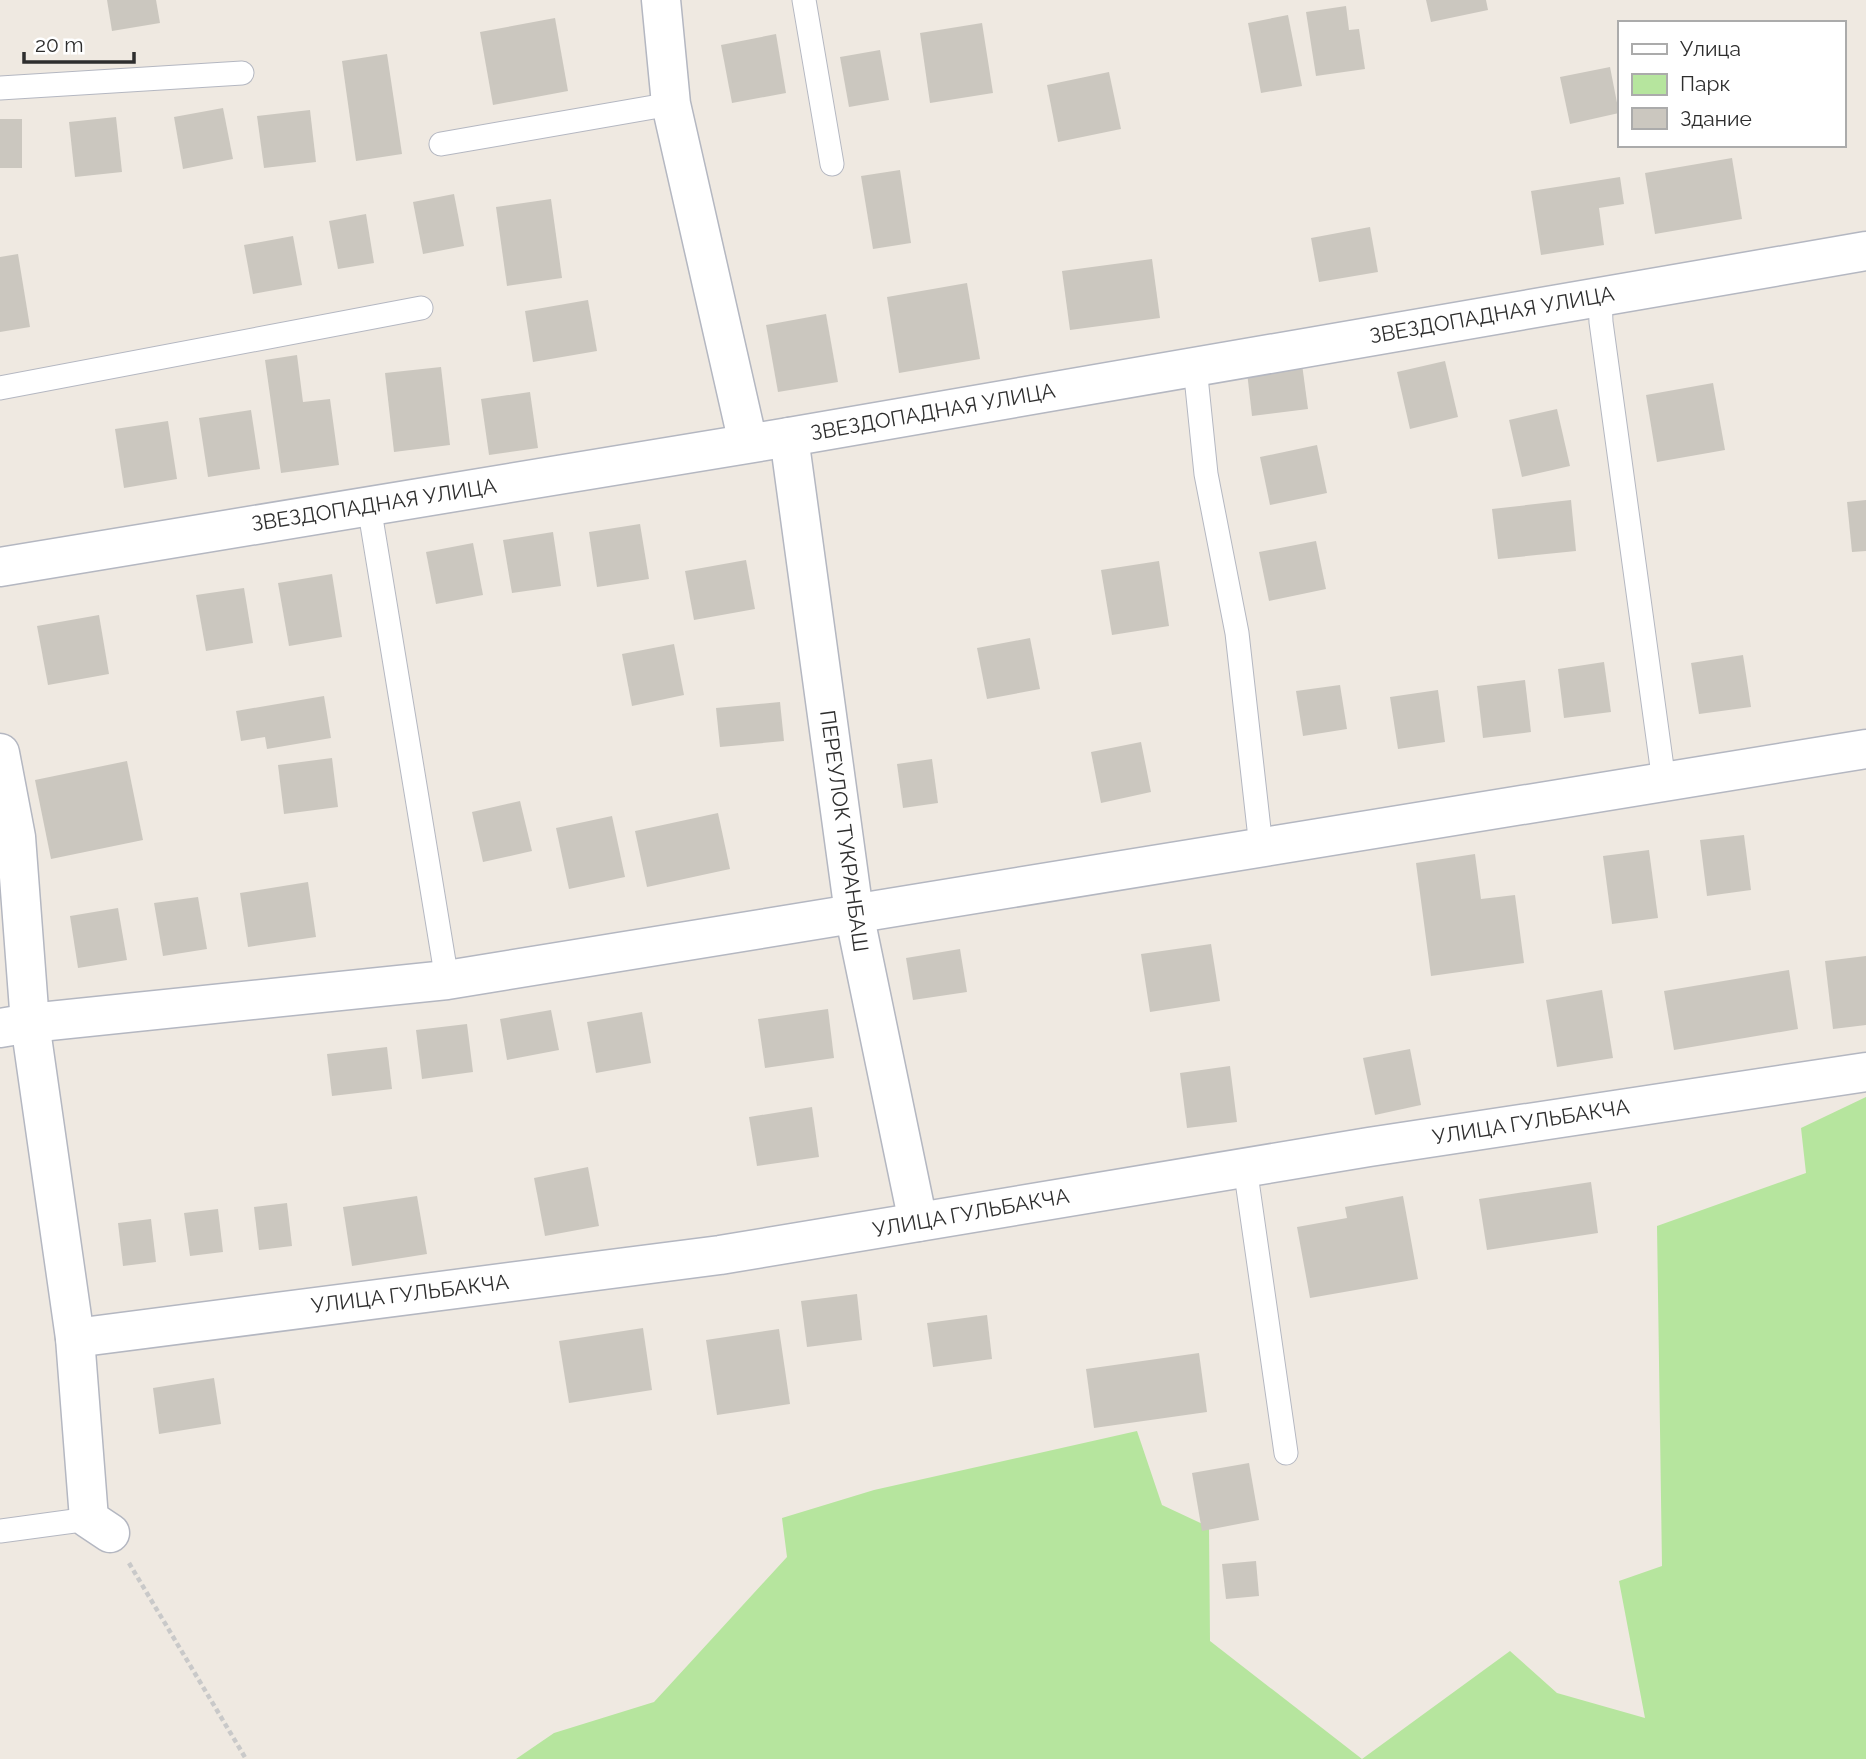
<svg xmlns="http://www.w3.org/2000/svg" width="1866" height="1759" font-family="Raleway,sans-serif">
<rect width="100%" height="100%" fill="#efe9e1"/>
<polygon fill="#b6e59e" points="1866,1097 1866,1759 516,1759 554,1733 654,1702 787,1557 782,1518 874,1490 1137,1431 1162,1505 1209,1527 1210,1641 1362,1759 1510,1651 1557,1693 1645,1718 1619,1581 1662,1566 1657,1226 1806,1173 1801,1128"/>
<g fill="#cbc7bf">
<polygon points="107,0 156,0 160,23 112,31"/>
<polygon points="1426,0 1486,0 1488,10 1431,22"/>
<polygon points="1346,6 1349,30 1359,29 1365,69 1316,76 1306,12"/>
<polygon points="1288,15 1302,86 1261,93 1248,23"/>
<polygon points="555,18 568,91 493,105 480,32"/>
<polygon points="982,23 993,93 930,103 920,33"/>
<polygon points="776,34 786,93 732,103 721,45"/>
<polygon points="880,50 889,100 849,107 840,57"/>
<polygon points="387,54 402,154 356,161 342,61"/>
<polygon points="1610,67 1619,113 1570,124 1560,77"/>
<polygon points="1109,72 1121,129 1058,142 1047,85"/>
<polygon points="223,108 233,159 183,169 174,117"/>
<polygon points="310,110 316,162 264,168 257,116"/>
<polygon points="116,117 122,172 75,177 69,122"/>
<rect x="0" y="119" width="22" height="49"/>
<polygon points="1732,158 1742,219 1655,234 1645,173"/>
<polygon points="900,170 911,243 873,249 861,176"/>
<polygon points="1620,177 1624,204 1599,208 1604,245 1541,255 1531,191"/>
<polygon points="454,194 464,246 423,254 413,202"/>
<polygon points="551,199 562,278 507,286 496,207"/>
<polygon points="366,214 374,263 338,269 329,221"/>
<polygon points="1370,227 1378,272 1319,282 1311,238"/>
<polygon points="293,236 302,285 253,294 244,245"/>
<polygon points="18,254 30,327 0,332 0,257"/>
<polygon points="1152,259 1160,318 1070,330 1062,271"/>
<polygon points="967,283 980,359 899,373 887,297"/>
<polygon points="588,300 597,351 533,362 525,311"/>
<polygon points="826,314 838,382 778,392 766,325"/>
<polygon points="297,355 303,402 330,399 339,465 281,473 265,360"/>
<polygon points="1445,361 1458,417 1410,429 1397,372"/>
<polygon points="1302,364 1308,409 1252,416 1247,372"/>
<polygon points="441,367 450,445 394,452 385,373"/>
<polygon points="1713,383 1725,450 1657,462 1646,395"/>
<polygon points="530,392 538,448 489,455 481,399"/>
<polygon points="1557,409 1570,466 1522,477 1509,420"/>
<polygon points="251,410 260,469 208,477 199,418"/>
<polygon points="168,421 177,479 124,488 115,429"/>
<polygon points="1317,445 1327,493 1270,505 1260,457"/>
<polygon points="1571,500 1576,551 1498,559 1492,509"/>
<polygon points="1866,500 1866,551 1852,552 1847,502"/>
<polygon points="640,524 649,579 597,587 589,532"/>
<polygon points="553,532 561,586 512,593 503,540"/>
<polygon points="1316,541 1326,589 1269,601 1259,552"/>
<polygon points="473,543 483,595 436,604 426,552"/>
<polygon points="746,560 755,609 694,620 685,571"/>
<polygon points="1159,561 1169,626 1112,635 1101,570"/>
<polygon points="332,574 342,637 289,646 278,583"/>
<polygon points="244,588 253,643 206,651 196,595"/>
<polygon points="99,615 109,674 48,685 37,626"/>
<polygon points="1030,638 1040,689 987,699 977,648"/>
<polygon points="674,644 684,695 632,706 622,654"/>
<polygon points="1743,655 1751,707 1699,714 1691,663"/>
<polygon points="1604,662 1611,712 1564,718 1558,669"/>
<polygon points="1525,680 1531,732 1483,738 1477,686"/>
<polygon points="1340,685 1347,729 1303,736 1296,691"/>
<polygon points="1438,690 1445,742 1398,749 1390,697"/>
<polygon points="324,696 331,738 267,749 265,737 241,741 236,711"/>
<polygon points="780,702 784,741 720,747 716,708"/>
<polygon points="1141,742 1151,792 1101,803 1091,752"/>
<polygon points="332,758 338,807 284,814 278,765"/>
<polygon points="932,759 938,803 903,808 897,764"/>
<polygon points="127,761 143,840 51,859 35,780"/>
<polygon points="520,801 532,851 483,862 472,812"/>
<polygon points="718,813 730,869 647,887 635,831"/>
<polygon points="612,816 625,877 569,889 556,828"/>
<polygon points="1744,835 1751,890 1707,896 1700,840"/>
<polygon points="1649,850 1658,918 1612,924 1603,856"/>
<polygon points="1475,854 1481,899 1515,895 1524,963 1431,976 1416,863"/>
<polygon points="308,882 316,937 248,947 240,893"/>
<polygon points="198,897 207,949 163,956 154,903"/>
<polygon points="118,908 127,960 78,968 70,916"/>
<polygon points="1211,944 1220,1001 1150,1012 1141,954"/>
<polygon points="960,949 967,992 913,1000 906,958"/>
<polygon points="1866,956 1866,1025 1833,1029 1825,961"/>
<polygon points="1789,970 1798,1029 1674,1050 1664,991"/>
<polygon points="1602,990 1613,1058 1557,1067 1546,1000"/>
<polygon points="828,1009 834,1058 765,1068 758,1019"/>
<polygon points="551,1010 559,1050 507,1060 500,1019"/>
<polygon points="642,1012 651,1063 596,1073 587,1022"/>
<polygon points="467,1024 473,1072 422,1079 416,1030"/>
<polygon points="387,1047 392,1089 332,1096 327,1054"/>
<polygon points="1410,1049 1421,1105 1375,1115 1363,1058"/>
<polygon points="1230,1066 1237,1122 1187,1128 1180,1073"/>
<polygon points="812,1107 819,1157 757,1166 749,1117"/>
<polygon points="588,1167 599,1226 545,1236 534,1178"/>
<polygon points="1591,1182 1598,1233 1487,1250 1479,1199"/>
<polygon points="417,1196 427,1254 352,1266 343,1207"/>
<polygon points="1403,1196 1418,1279 1310,1298 1297,1227 1347,1218 1345,1207"/>
<polygon points="287,1203 292,1246 259,1250 254,1207"/>
<polygon points="218,1209 223,1252 190,1256 184,1213"/>
<polygon points="151,1219 156,1262 123,1266 118,1223"/>
<polygon points="857,1294 862,1340 807,1347 801,1301"/>
<polygon points="987,1315 992,1359 933,1367 927,1323"/>
<polygon points="643,1328 652,1390 569,1403 559,1341"/>
<polygon points="779,1329 790,1404 717,1415 706,1340"/>
<polygon points="1199,1353 1207,1412 1094,1428 1086,1369"/>
<polygon points="214,1378 221,1424 159,1434 153,1388"/>
<polygon points="1249,1463 1259,1520 1202,1531 1192,1473"/>
<polygon points="1256,1561 1259,1596 1226,1599 1222,1564"/>
</g>
<g fill="none" stroke-linecap="round" stroke-linejoin="round">
<defs>
<g id="service">
<polyline points="804,0 832,164"/>
<polyline points="0,88 242,73"/>
<polyline points="441,144 671,104"/>
<polyline points="1600,297 1601,322 1664,782"/>
<polyline points="1195,367 1206,474 1237,633 1261,847"/>
<polyline points="0,388 421,308"/>
<polyline points="369,506 447,980"/>
<polyline points="1245,1167 1286,1453"/>
<polyline points="0,1531 89,1519"/>
</g>
<g id="minor">
<polyline points="661,0 671,104 748,443"/>
<polyline points="789,437 854,913 918,1222"/>
<polyline points="0,567 789,437 1866,251"/>
<polyline points="0,753 16,837 30,1023 75,1338 89,1519 110,1533"/>
<polyline points="0,1028 30,1023 447,980 1866,749"/>
<polyline points="75,1338 720,1255 1369,1147 1866,1072"/>
</g>
</defs>
<use href="#service" stroke="#b4b7c1" stroke-width="25"/>
<use href="#minor" stroke="#b4b7c1" stroke-width="41"/>
<polyline stroke="#c9c9c9" stroke-width="4.5" stroke-dasharray="5 3.5" stroke-linecap="butt" points="129,1563 246,1759"/>
<use href="#service" stroke="#fff" stroke-width="23"/>
<use href="#minor" stroke="#fff" stroke-width="38"/>
</g>
<g text-anchor="middle" stroke-width="5" stroke-linejoin="round" paint-order="stroke">
<g font-size="21" fill="#2e2e2e" stroke="#fff">
<text transform="translate(1492 315) rotate(-10)" y="7">ЗВЕЗДОПАДНАЯ УЛИЦА</text>
<text transform="translate(933 412) rotate(-10)" y="7">ЗВЕЗДОПАДНАЯ УЛИЦА</text>
<text transform="translate(374 505) rotate(-9)" y="7">ЗВЕЗДОПАДНАЯ УЛИЦА</text>
<text transform="translate(844 831) rotate(82)" y="7">ПЕРЕУЛОК ТУКРАНБАШ</text>
<text transform="translate(1531 1122) rotate(-9)" y="7">УЛИЦА ГУЛЬБАКЧА</text>
<text transform="translate(971 1213) rotate(-10)" y="7">УЛИЦА ГУЛЬБАКЧА</text>
<text transform="translate(410 1294) rotate(-7)" y="7">УЛИЦА ГУЛЬБАКЧА</text>
</g>
</g>
<rect x="1618" y="21" width="228" height="126" fill="#ffffff" stroke="#ababab" stroke-width="2"/>
<rect x="1632" y="44" width="35" height="10" fill="#ffffff" stroke="#ababab" stroke-width="2"/>
<text x="1680" y="56" font-size="21" fill="#2e2e2e">Улица</text>
<rect x="1632" y="74" width="35" height="21" fill="#b6e59e" stroke="#ababab" stroke-width="2"/>
<text x="1680" y="91" font-size="21" fill="#2e2e2e">Парк</text>
<rect x="1632" y="108" width="35" height="21" fill="#cbc7bf" stroke="#ababab" stroke-width="2"/>
<text x="1680" y="126" font-size="21" fill="#2e2e2e">Здание</text>
<path d="M24 52v10h110v-10" fill="none" stroke="#2e2e2e" stroke-width="3.5"/>
<text x="35" y="52" font-size="21" fill="#2e2e2e" stroke="#ffffff" stroke-width="5" paint-order="stroke">20 m</text>
</svg>
